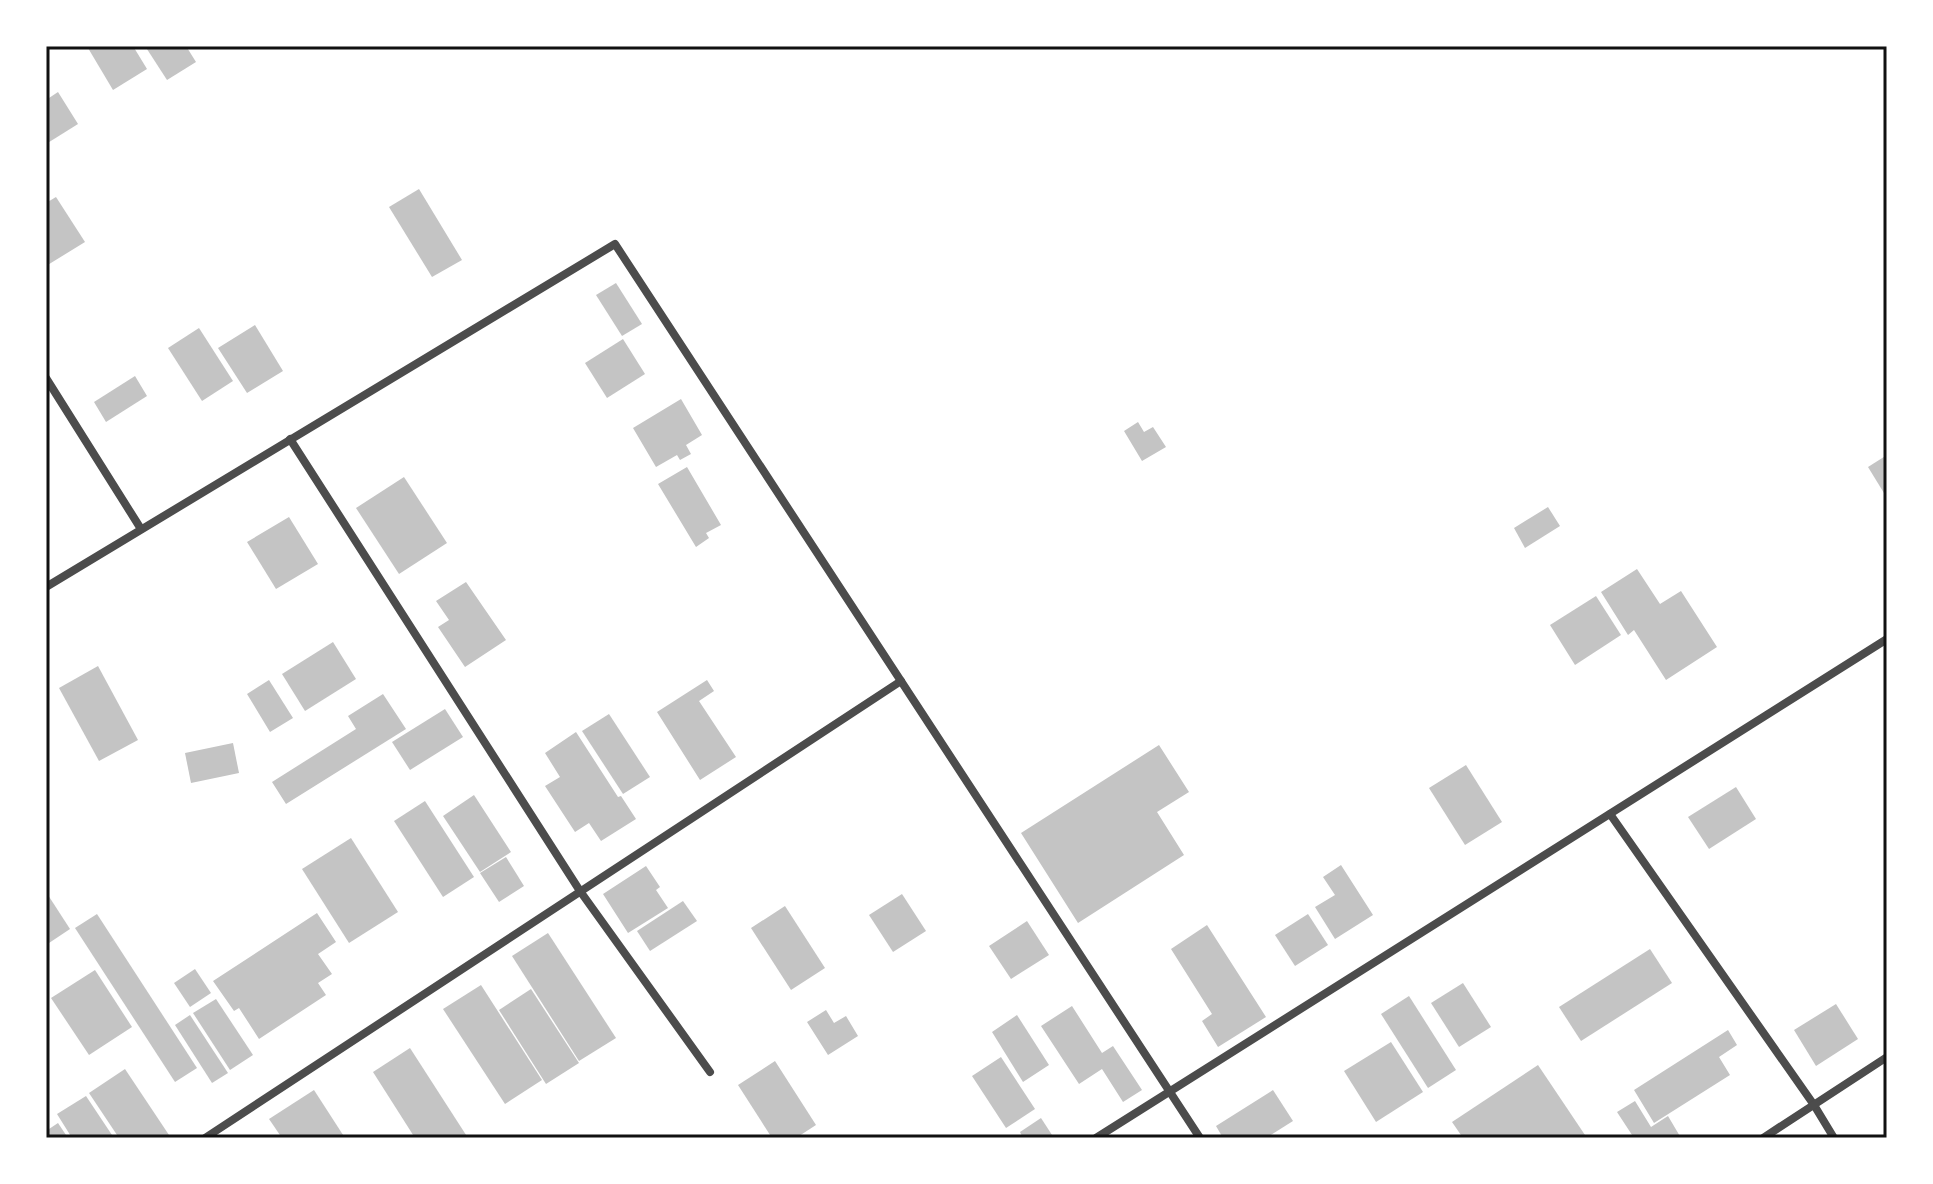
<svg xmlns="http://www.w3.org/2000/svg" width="1933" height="1184" font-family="'Public Sans',sans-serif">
<rect width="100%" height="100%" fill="#fff"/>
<g fill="#c4c4c4">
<polygon points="90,46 133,46 147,69 113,90 88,48"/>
<polygon points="145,46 186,46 196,62 167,80"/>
<polygon points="58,92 78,124 46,144 46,100"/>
<polygon points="419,189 462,260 432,277 389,207"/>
<polygon points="56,197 85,242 46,266 46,203"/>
<polygon points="616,283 642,324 622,336 596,295"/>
<polygon points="255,325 283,371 247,393 218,348"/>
<polygon points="199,328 233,381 202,401 168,348"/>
<polygon points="623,339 645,374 607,398 585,363"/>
<polygon points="135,376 147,396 106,422 94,402"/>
<polygon points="681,399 702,435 686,445 691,454 680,460 677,455 656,467 633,428"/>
<polygon points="1138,422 1144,432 1153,427 1166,447 1142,461 1124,431"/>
<polygon points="1887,455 1887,498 1868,467"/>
<polygon points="687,467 721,525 706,533 709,538 696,547 658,484"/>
<polygon points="404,477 447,543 399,574 356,508"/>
<polygon points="1548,507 1560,526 1525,548 1514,528"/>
<polygon points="289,517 318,564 276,589 247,542"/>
<polygon points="1637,569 1660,604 1681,591 1717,647 1666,680 1634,630 1628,635 1601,592"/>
<polygon points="466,582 506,640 465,667 438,627 449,620 436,601"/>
<polygon points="1596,596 1621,635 1575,665 1550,625"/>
<polygon points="333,642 356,679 305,711 282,674"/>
<polygon points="98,666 138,740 99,761 59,688"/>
<polygon points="269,680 293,718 270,732 247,694"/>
<polygon points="707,680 714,691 699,701 736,757 700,780 657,712"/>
<polygon points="383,694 406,729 286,804 272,782 356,729 348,716"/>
<polygon points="445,709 463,737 410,770 392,742"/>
<polygon points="609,714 650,777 623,794 582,731"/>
<polygon points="576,732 618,797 621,796 636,819 601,841 589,823 575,832 545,786 560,777 545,753"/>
<polygon points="233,743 239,773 191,783 185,753"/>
<polygon points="1159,745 1189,792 1157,812 1184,855 1078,923 1021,833"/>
<polygon points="1466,765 1502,822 1465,845 1429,788"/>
<polygon points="1736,787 1756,819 1709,849 1688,817"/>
<polygon points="474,795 511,852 480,872 443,816"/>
<polygon points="425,801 474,877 443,897 394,821"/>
<polygon points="351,838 398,912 349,943 302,869"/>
<polygon points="506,857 524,886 499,902 480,873"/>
<polygon points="1341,865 1373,915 1335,939 1315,907 1335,895 1323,877"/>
<polygon points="646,866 660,887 656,890 668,908 628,933 603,894"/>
<polygon points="902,894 926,931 893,952 869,915"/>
<polygon points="48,895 70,929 46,945 46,896"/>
<polygon points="683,901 697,921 650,951 637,931"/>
<polygon points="785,906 825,968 791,990 751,928"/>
<polygon points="317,913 336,942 318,954 332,974 318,983 326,995 259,1039 239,1008 234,1011 213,981"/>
<polygon points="97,914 197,1068 175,1082 75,928"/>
<polygon points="1308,914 1328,945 1295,966 1275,935"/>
<polygon points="1027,921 1049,955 1011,979 989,946"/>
<polygon points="1207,925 1266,1017 1218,1047 1202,1021 1212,1014 1171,949"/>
<polygon points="548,933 616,1038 579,1061 512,956"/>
<polygon points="1650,949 1672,983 1581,1041 1559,1007"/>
<polygon points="195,969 211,993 190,1007 174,983"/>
<polygon points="95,970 132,1027 89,1055 51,998"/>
<polygon points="1463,983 1491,1027 1459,1047 1431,1003"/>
<polygon points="481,985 542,1080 505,1104 443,1009"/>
<polygon points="531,989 579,1063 546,1084 499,1010"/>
<polygon points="1409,996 1456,1070 1428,1088 1381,1014"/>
<polygon points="216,999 253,1055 230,1070 193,1013"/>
<polygon points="1836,1004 1858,1039 1816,1066 1794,1030"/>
<polygon points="1072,1006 1102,1053 1113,1046 1142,1090 1123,1102 1102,1069 1079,1084 1041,1026"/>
<polygon points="826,1010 834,1023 846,1016 858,1036 828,1055 807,1022"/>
<polygon points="190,1015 228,1073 212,1083 175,1025"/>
<polygon points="1017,1015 1049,1065 1023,1082 992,1032"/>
<polygon points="1728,1030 1737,1045 1719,1057 1730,1075 1654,1123 1634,1090"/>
<polygon points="1391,1042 1423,1092 1376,1122 1344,1071"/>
<polygon points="410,1048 468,1138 415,1138 373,1072"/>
<polygon points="1001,1057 1035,1109 1006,1128 972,1076"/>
<polygon points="775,1061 816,1125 796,1138 772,1138 738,1085"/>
<polygon points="1538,1065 1587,1138 1463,1138 1452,1122"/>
<polygon points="125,1069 171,1138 119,1138 89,1093"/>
<polygon points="314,1090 345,1138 282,1138 269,1119"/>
<polygon points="1273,1090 1293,1121 1266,1138 1223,1138 1216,1126"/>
<polygon points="86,1096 114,1138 72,1138 57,1114"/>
<polygon points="1635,1101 1651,1127 1668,1116 1681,1138 1634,1138 1617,1112"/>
<polygon points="1041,1118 1054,1138 1023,1138 1020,1132"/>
<polygon points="58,1123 68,1138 46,1138 46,1131"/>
</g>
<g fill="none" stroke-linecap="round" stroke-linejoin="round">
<g stroke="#4c4c4c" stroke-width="8">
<polyline points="46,378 141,529"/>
<polyline points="290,439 580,891 710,1072"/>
<polyline points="46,587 615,244 1200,1138"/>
<polyline points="1610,814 1814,1105 1834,1138"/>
<polyline points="205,1138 901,681"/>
<polyline points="1096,1138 1887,639"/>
<polyline points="1763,1138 1887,1057"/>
</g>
</g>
<rect width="1933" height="1184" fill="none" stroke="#ffffff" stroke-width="96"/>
<rect x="48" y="48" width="1837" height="1088" fill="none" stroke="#111" stroke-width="3"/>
</svg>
